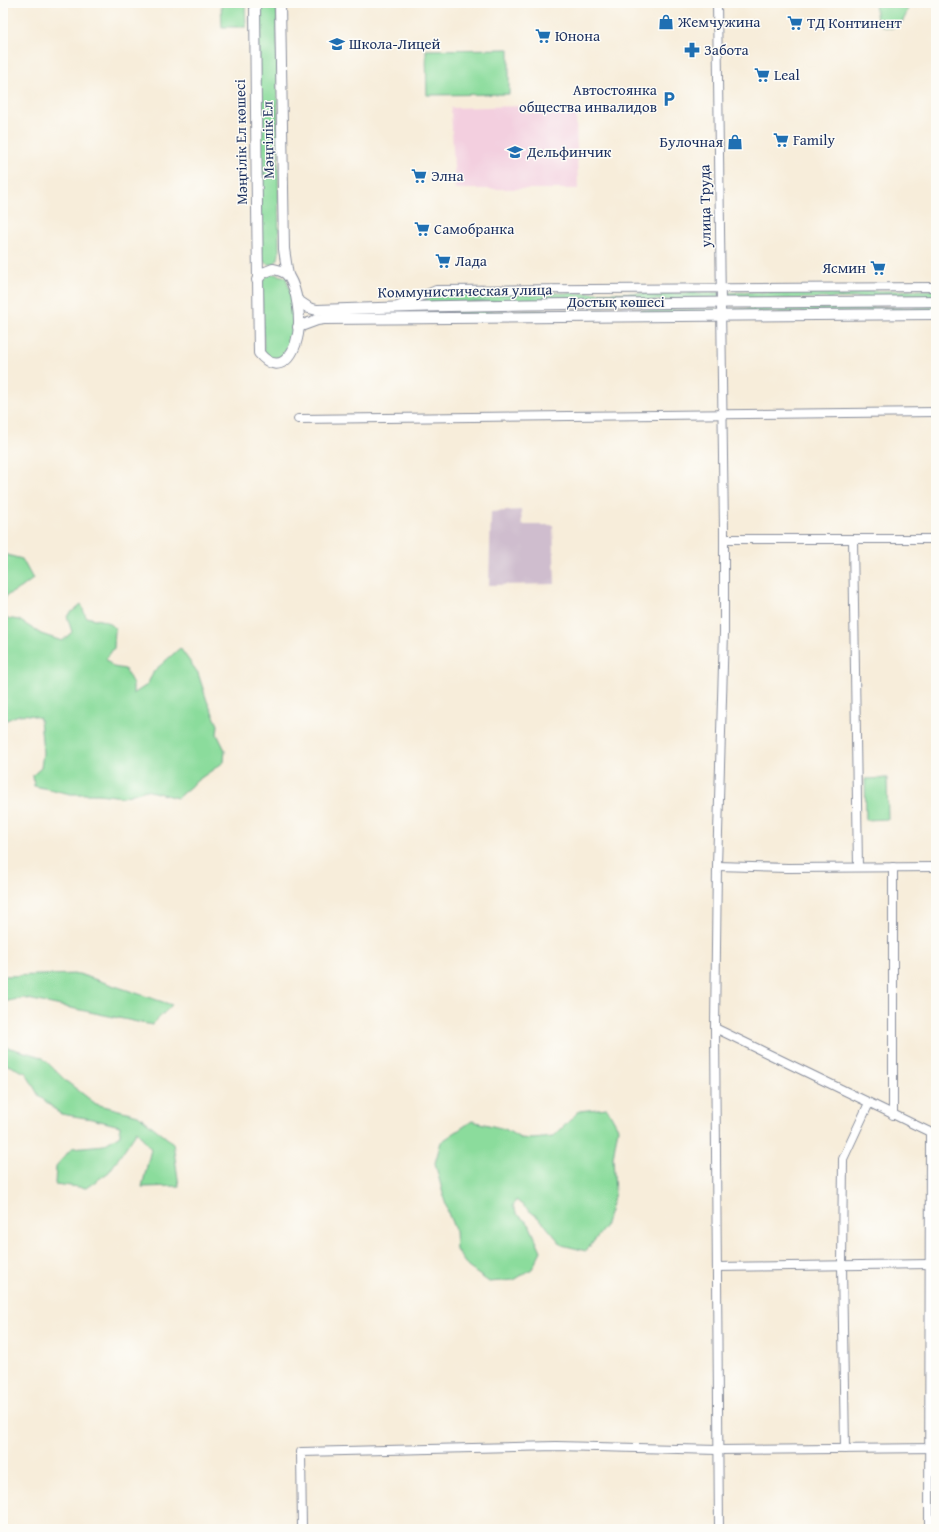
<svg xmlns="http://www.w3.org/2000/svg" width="939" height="1532" font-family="'Gentium Book Plus',serif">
<rect width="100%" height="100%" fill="#fdfcf7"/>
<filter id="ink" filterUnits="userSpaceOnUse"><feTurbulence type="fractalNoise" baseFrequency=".025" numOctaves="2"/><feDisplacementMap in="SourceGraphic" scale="8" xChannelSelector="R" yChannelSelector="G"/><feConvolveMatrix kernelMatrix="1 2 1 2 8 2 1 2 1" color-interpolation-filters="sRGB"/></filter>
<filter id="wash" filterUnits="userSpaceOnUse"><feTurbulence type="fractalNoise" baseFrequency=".012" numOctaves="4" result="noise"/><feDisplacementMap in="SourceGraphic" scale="16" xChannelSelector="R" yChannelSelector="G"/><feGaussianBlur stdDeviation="0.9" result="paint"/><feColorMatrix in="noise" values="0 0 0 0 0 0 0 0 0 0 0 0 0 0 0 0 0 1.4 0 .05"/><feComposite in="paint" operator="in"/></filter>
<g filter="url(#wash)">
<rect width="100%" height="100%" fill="#f7edda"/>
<polygon fill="#f3cfdf" points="524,106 525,113 574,114 576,116 578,189 455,189 451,108"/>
<polygon fill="#cfbdce" points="521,510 522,525 553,525 555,584 489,585 491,512"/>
<g fill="#8bdc9c" stroke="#53867d">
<polygon points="221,3 245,3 246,27 222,27"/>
<path d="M258,3H277L279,254L278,259L274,264C267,265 264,263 261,258Z"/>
<path d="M875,3H908C908,21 894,37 877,22Z"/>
<polygon points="509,49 509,94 427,95 426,50"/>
<path d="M270,273L286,277C296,311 303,329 281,361L264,356L261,282Z"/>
<polygon points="936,290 936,297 417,303 436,293 677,293"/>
<polygon points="936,307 936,311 318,317 318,313"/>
<polygon points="3,554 22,559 33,579 21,588 6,596 3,604"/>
<path d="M81,604L86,617L105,621L115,628L114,648L106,659L113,667L125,669L133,684V694L147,685L154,671L180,648L198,673L207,701L218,725L217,734L225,750L224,762L198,780L177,798L146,790L123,797L99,794H71L34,786L33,775L41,768L43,753L40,718C23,712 19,714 3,722V611L6,618L19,620L41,634L62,641L72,632L67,616Z"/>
<polygon points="887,778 888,819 866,820 865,779"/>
<polygon points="79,974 172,1005 152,1025 23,998 3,1002 3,976"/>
<polygon points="3,1046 42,1057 66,1081 96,1104 138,1115 173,1143 179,1186 142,1187 151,1149 137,1131 109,1172 86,1188 55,1184 56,1166 72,1148 104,1145 120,1135 120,1126 92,1119 61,1114 39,1096 26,1073 3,1063"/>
<polygon points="607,1108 618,1128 613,1157 615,1193 605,1227 586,1251 562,1245 541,1220 516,1200 513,1206 517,1214 529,1224 541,1251 532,1269 514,1280 489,1282 468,1267 456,1250 455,1230 448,1213 435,1163 441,1142 472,1121 505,1129 520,1138 532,1139 553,1137 579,1111"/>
</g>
</g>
<g filter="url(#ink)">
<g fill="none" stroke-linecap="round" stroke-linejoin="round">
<defs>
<g id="minor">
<polyline points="717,3 724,531 724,632 717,866 715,1028 719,1529"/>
<polyline points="398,306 436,290 936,287"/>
<polyline points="298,419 936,412"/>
<polyline points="724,539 936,539"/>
<polyline points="853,539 858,867"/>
<polyline points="717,866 788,868 936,867"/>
<polyline points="893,867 893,1115"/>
<polyline points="715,1028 936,1135"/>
<polyline points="717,1267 930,1264"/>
<polyline points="845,1449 842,1266 843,1159 869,1103"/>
<polyline points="302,1529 301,1452 556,1446 718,1450 936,1448"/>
<polyline points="929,1529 930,1132"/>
</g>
<g id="tertiary">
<path d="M255,3C256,120 257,236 259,353C279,377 294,356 298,334C301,318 297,290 289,277C285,271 278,270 273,269L263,273L257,280"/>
<polyline points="280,3 284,249 288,276"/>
<path d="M297,300L309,308L317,310C523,302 730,303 936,301"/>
<polyline points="298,327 317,320 324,319 936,314"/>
</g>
</defs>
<use href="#minor" stroke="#898e9c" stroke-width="10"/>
<use href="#tertiary" stroke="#898e9c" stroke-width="12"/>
<use href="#minor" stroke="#fff" stroke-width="8"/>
<use href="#tertiary" stroke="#fff" stroke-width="10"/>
</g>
</g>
<defs>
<symbol id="shop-bare" viewBox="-9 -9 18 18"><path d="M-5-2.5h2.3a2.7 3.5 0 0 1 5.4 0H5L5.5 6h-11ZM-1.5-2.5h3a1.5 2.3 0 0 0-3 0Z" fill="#1f6fb2" stroke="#fdfcf7" stroke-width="2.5" paint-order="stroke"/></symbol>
<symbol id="supermarket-bare" viewBox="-9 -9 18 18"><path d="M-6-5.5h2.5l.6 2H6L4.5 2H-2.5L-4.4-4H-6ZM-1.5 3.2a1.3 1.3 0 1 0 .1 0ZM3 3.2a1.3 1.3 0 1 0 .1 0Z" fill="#1f6fb2" stroke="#fdfcf7" stroke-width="2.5" paint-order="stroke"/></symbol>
<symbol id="school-bare" viewBox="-9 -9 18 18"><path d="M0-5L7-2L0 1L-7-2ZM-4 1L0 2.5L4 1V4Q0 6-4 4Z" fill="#1f6fb2" stroke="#fdfcf7" stroke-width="2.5" paint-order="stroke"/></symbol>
<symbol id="pharmacy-bare" viewBox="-9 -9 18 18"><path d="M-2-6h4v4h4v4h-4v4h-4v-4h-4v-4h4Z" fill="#1f6fb2" stroke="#fdfcf7" stroke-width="2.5" paint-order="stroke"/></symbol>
<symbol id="parking-bare" viewBox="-9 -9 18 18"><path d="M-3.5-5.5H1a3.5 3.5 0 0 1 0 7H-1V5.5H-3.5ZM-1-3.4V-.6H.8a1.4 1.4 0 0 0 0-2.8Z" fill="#1f6fb2" stroke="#fdfcf7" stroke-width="2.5" paint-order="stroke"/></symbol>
</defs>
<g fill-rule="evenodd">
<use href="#shop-bare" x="655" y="11" width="22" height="22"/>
<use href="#supermarket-bare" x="784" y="12" width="22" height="22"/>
<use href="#supermarket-bare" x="532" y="25" width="22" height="22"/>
<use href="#school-bare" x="326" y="33" width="22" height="22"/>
<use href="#pharmacy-bare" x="681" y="39" width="22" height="22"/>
<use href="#supermarket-bare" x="751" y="64" width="22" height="22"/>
<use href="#parking-bare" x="658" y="88" width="22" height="22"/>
<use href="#supermarket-bare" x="770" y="129" width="22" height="22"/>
<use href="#shop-bare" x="724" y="131" width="22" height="22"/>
<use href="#school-bare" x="504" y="141" width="22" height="22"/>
<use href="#supermarket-bare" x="408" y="165" width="22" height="22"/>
<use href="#supermarket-bare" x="411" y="218" width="22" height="22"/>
<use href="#supermarket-bare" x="432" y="250" width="22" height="22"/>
<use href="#supermarket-bare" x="867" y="257" width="22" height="22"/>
</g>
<g text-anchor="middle" stroke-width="3" stroke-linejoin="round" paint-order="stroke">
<g font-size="15" fill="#1b2f5e" stroke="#fdfcf7" text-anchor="start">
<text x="678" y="27">Жемчужина</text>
<text x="807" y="28">ТД Континент</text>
<text x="555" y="41">Юнона</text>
<text x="349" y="49">Школа-Лицей</text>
<text x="704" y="55">Забота</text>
<text x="774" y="80">Leal</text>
<text x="657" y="95" text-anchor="end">Автостоянка<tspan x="657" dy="17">общества инвалидов</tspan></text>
<text x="793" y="145">Family</text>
<text x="723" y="147" text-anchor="end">Булочная</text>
<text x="527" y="157">Дельфинчик</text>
<text x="431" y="181">Элна</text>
<text x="434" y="234">Самобранка</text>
<text x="455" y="266">Лада</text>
<text x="866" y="273" text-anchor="end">Ясмин</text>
</g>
<g font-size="15" fill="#1b2f5e" stroke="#fdfcf7">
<text transform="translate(268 140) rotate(-91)" y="5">Мәңгілік Ел</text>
<text transform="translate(241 142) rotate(-91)" y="5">Мәңгілік Ел көшесі</text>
<text transform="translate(705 206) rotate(-91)" y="5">улица Труда</text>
<text transform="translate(465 291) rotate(-1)" y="5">Коммунистическая улица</text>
<text x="616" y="307">Достық көшесі</text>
</g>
</g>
<rect width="939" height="1532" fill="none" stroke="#fdfcf7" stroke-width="16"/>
</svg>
